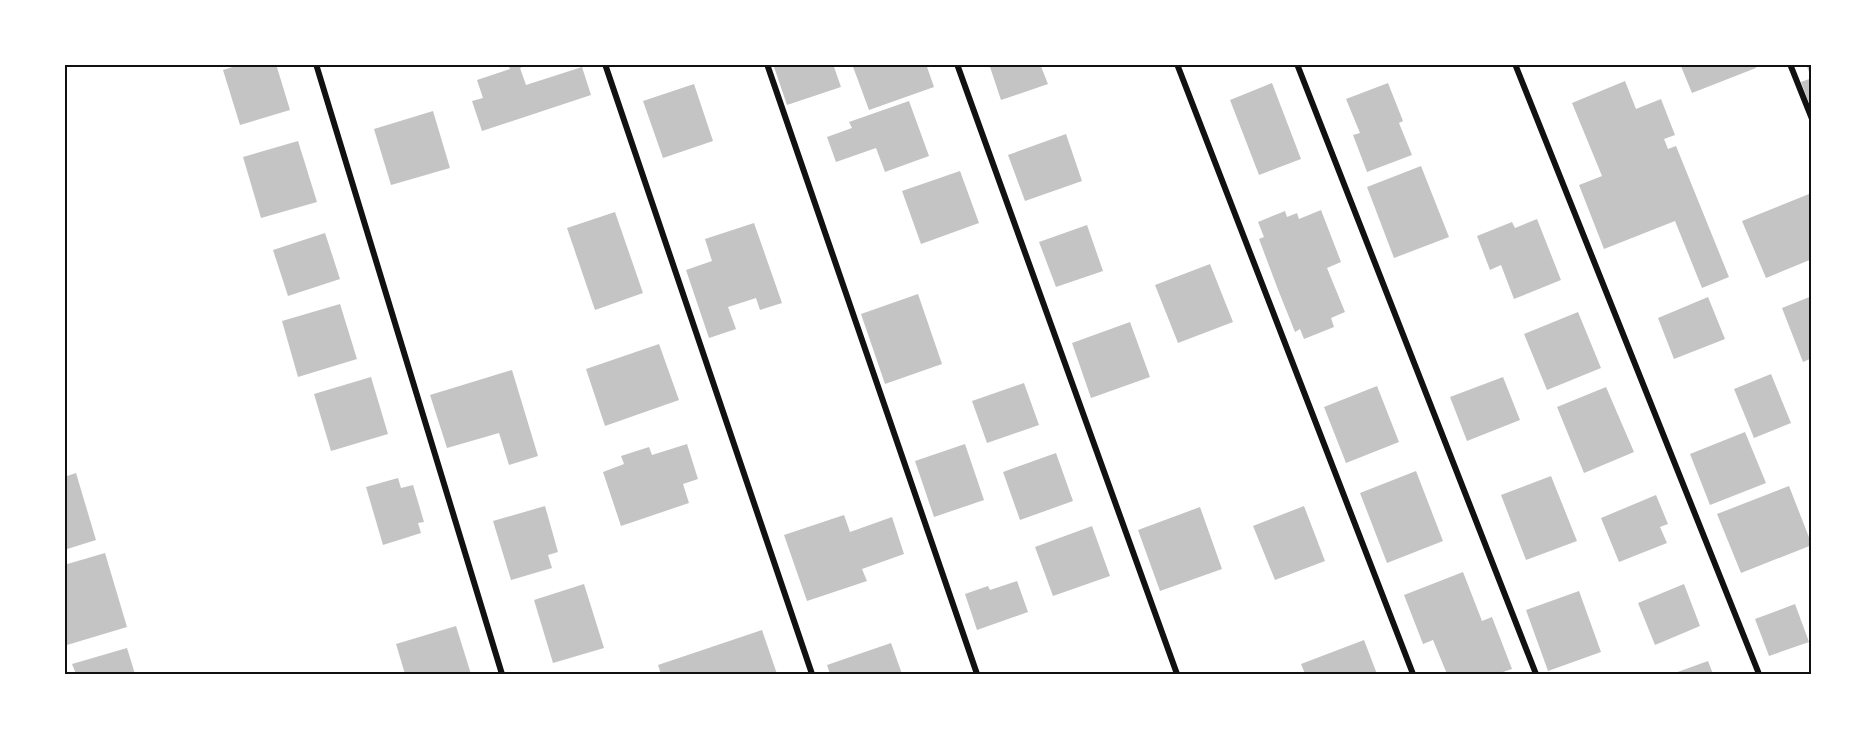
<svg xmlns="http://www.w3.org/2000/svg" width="1876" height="739" font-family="Mulish,sans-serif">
<rect width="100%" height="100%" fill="#fff"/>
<g fill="#c4c4c4">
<polygon points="242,64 276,64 290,110 240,125 223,70"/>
<polygon points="508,64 528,64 520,68 526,85 582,67 591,95 482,131 472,101 483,98 477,80 510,69"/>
<polygon points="773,64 833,64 841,87 787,105"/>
<polygon points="852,64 926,64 934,87 869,110"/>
<polygon points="989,64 1040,64 1048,84 1001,100"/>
<polygon points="1680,64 1755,64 1756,68 1692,93"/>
<polygon points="1806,64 1812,64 1812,77 1811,77"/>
<polygon points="1812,78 1812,108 1811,108 1801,82"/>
<polygon points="1625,81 1636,109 1661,99 1675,135 1664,139 1668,149 1676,146 1729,277 1702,288 1675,221 1604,249 1579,185 1602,176 1572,103"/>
<polygon points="1272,83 1301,159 1259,175 1230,100"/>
<polygon points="1388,83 1403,121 1399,123 1412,155 1367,172 1353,135 1360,133 1346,99"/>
<polygon points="694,84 713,141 663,158 643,101"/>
<polygon points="909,101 929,156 885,172 876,148 836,162 827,137 852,128 849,122"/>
<polygon points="433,111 450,168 391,185 374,129"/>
<polygon points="1066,134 1082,181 1025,201 1008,155"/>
<polygon points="298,141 317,202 261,218 243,157"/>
<polygon points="1421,166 1449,237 1394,258 1367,187"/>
<polygon points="960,171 979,223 921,244 902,191"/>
<polygon points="1809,194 1812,201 1812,259 1766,278 1742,221"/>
<polygon points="1321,210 1341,262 1327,268 1345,312 1331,318 1334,327 1304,339 1300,329 1295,332 1277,287 1259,239 1264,237 1258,222 1285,211 1287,217 1297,213 1299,219"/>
<polygon points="615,212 643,293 595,310 567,228"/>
<polygon points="1537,219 1561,280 1514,299 1501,265 1490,270 1477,236 1512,222 1515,228"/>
<polygon points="754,223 782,303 760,310 756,298 728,307 736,329 709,338 686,270 712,261 705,239"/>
<polygon points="1087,225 1103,271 1056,287 1039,242"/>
<polygon points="325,233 340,279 288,296 273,250"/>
<polygon points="1210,264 1233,322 1178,343 1155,285"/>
<polygon points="918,294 942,364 885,384 861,314"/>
<polygon points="1812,296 1812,358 1803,362 1782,308"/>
<polygon points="1708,297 1725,339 1674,359 1658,318"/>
<polygon points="340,304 357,359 298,377 282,321"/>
<polygon points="1578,312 1601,368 1547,390 1524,334"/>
<polygon points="1130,322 1150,377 1091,398 1072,343"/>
<polygon points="659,344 679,400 605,426 586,369"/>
<polygon points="512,370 538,456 509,465 499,433 447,448 430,395"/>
<polygon points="1771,374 1791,423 1754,438 1734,389"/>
<polygon points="371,377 388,434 331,451 314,394"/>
<polygon points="1503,377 1520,420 1467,441 1450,397"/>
<polygon points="1024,383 1039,425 987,443 972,401"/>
<polygon points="1377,386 1399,442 1346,463 1324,407"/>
<polygon points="1606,387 1634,452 1584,473 1557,407"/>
<polygon points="1745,432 1766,483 1710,505 1690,454"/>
<polygon points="687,444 698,479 683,484 689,503 621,526 603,472 624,464 621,456 649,447 652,455"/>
<polygon points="965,444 984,500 934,517 915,461"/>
<polygon points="1056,453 1073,501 1020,520 1003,472"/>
<polygon points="1416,471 1443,541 1387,563 1360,493"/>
<polygon points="76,473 96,540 64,550 64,477"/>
<polygon points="1551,476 1577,541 1526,560 1501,495"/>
<polygon points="398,478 401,488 413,485 424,522 418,523 421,533 383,545 366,487"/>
<polygon points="1789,486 1812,545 1741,573 1717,514"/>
<polygon points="1656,495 1668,524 1660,527 1667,543 1619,562 1601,518"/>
<polygon points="545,506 558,552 548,555 552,568 511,580 493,521"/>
<polygon points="1304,506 1325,561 1275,580 1253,526"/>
<polygon points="1200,507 1222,569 1160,591 1138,530"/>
<polygon points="844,515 850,532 892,517 904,554 862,569 867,581 807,601 784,535"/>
<polygon points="1092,526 1110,576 1053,596 1035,547"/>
<polygon points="105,553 127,627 67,645 64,637 64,565"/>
<polygon points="1463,572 1482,621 1492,617 1512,669 1497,674 1447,674 1433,640 1423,644 1404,595"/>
<polygon points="1017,581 1028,612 977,630 965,594 988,586 990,590"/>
<polygon points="584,584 604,648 553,663 534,600"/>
<polygon points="1684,584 1700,626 1655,645 1638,603"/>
<polygon points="1579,591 1601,652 1548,671 1526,610"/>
<polygon points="1795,604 1809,642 1769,656 1755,619"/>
<polygon points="456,626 471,674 405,674 396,644"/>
<polygon points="762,630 777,674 661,674 658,665"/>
<polygon points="1364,640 1377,674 1305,674 1301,664"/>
<polygon points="891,643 902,674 830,674 827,665"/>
<polygon points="127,648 135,674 76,674 72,664"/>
<polygon points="1708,661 1713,674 1672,674"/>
</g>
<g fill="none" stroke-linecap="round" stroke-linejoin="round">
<g stroke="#111" stroke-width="6">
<polyline points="316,64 502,674"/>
<polyline points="605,64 812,674"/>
<polyline points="767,64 977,674"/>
<polyline points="957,64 1177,674"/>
<polyline points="1177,64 1413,674"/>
<polyline points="1297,64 1536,674"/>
<polyline points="1515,64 1759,674"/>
<polyline points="1790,64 1812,119"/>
</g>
</g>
<rect width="1876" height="739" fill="none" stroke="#ffffff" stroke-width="132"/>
<rect x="66" y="66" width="1744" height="607" fill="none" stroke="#111" stroke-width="2"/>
</svg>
